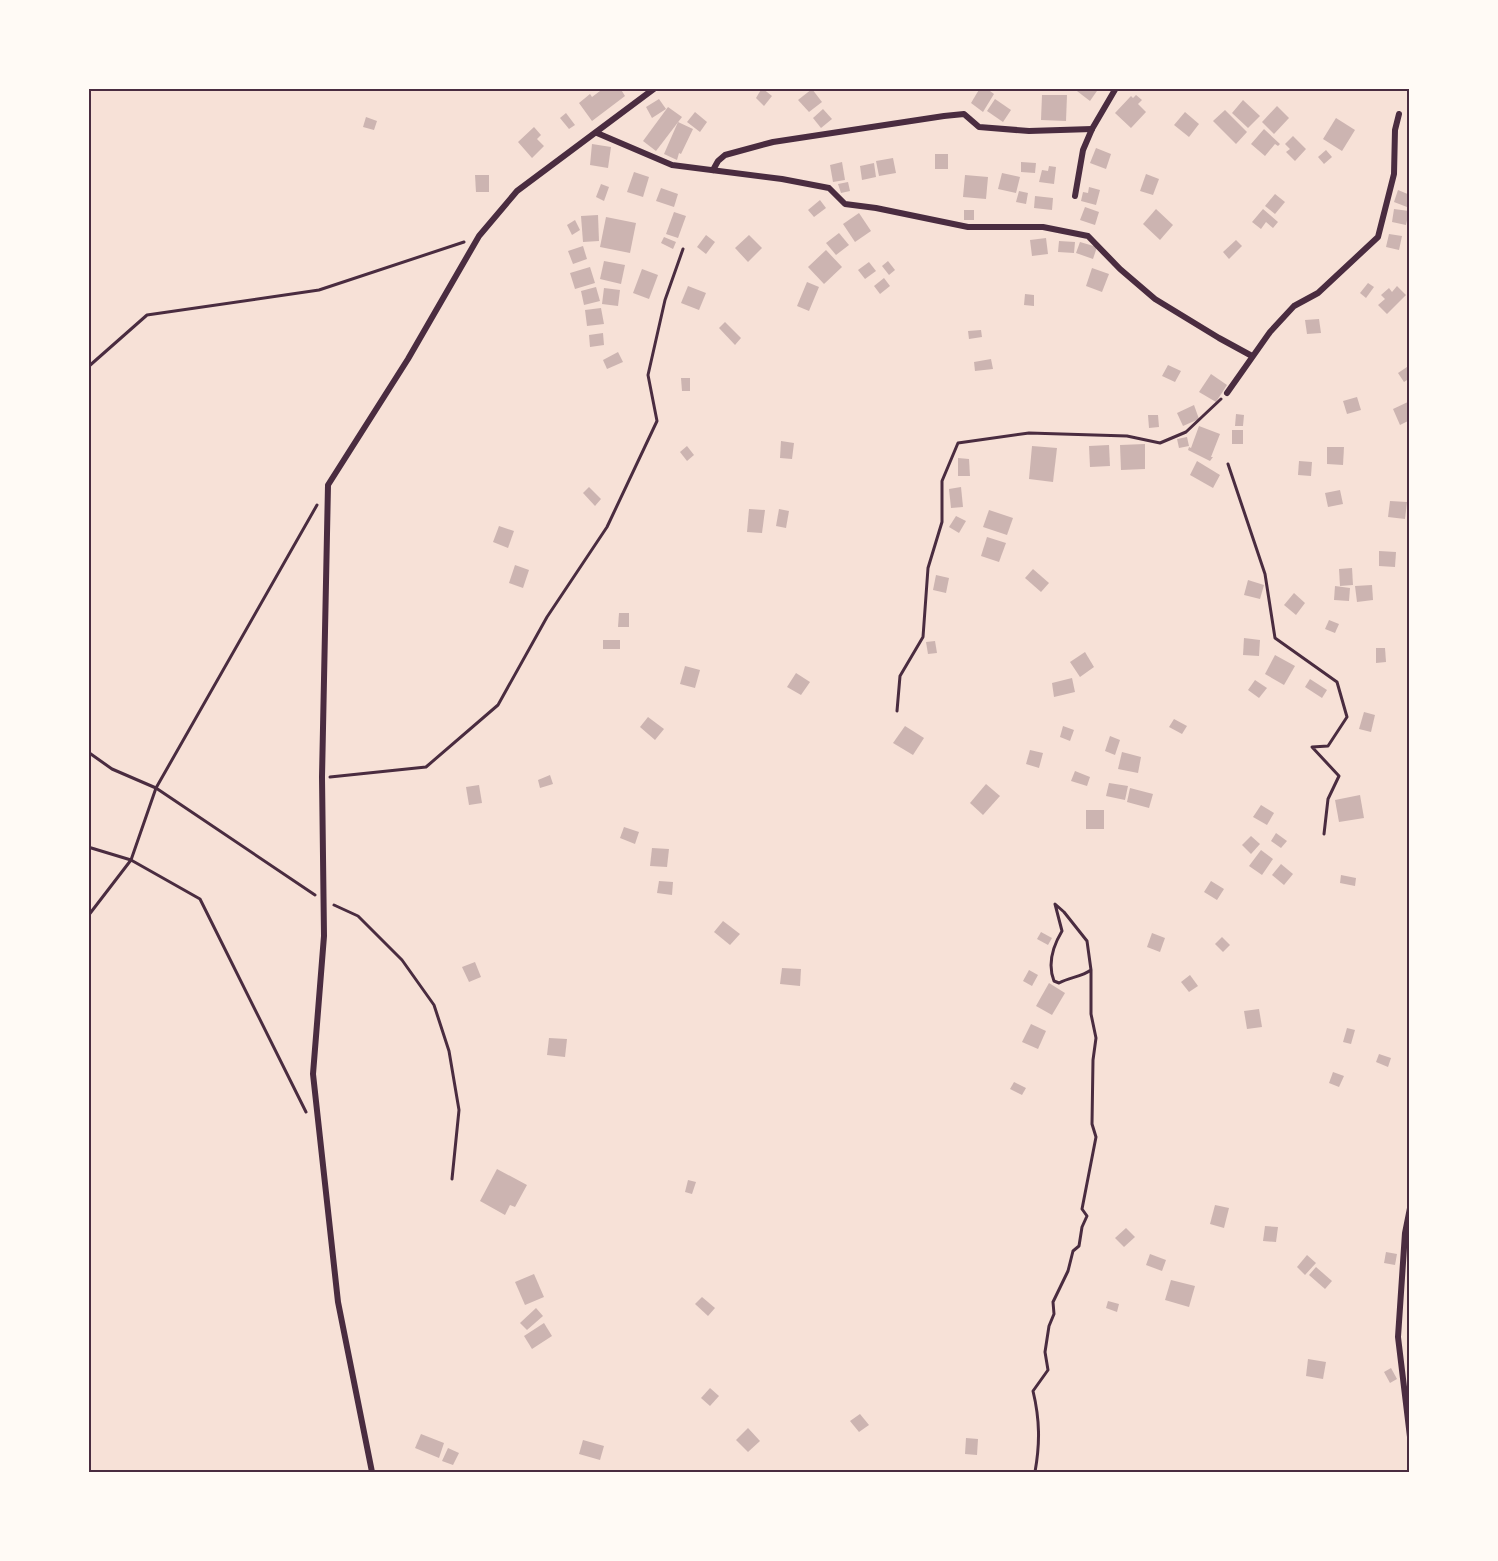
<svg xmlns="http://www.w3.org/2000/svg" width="1498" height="1561" font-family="Arial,sans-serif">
<rect width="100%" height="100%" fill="#f7e1d7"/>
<g fill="#ccb4b1">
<polygon points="604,88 620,88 625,96 592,121 579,103 590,94 592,97"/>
<polygon points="762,88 772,96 764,106 756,98"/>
<polygon points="980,88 986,88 994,94 983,112 971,103"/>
<polygon points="1073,88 1099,88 1090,101"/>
<polygon points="812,89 822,102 809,112 798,100"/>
<polygon points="1042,95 1067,95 1066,121 1041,120"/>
<polygon points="1136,95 1142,100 1138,104 1146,112 1131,128 1115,113 1131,96 1133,98"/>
<polygon points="659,99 666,109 652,118 646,107"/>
<polygon points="995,99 1011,110 1003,122 987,111"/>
<polygon points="1243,100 1260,116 1248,128 1232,113"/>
<polygon points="1277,106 1289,118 1274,134 1262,122"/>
<polygon points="668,107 682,117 656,151 643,141"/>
<polygon points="823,109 832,119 821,128 813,118"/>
<polygon points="1225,110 1247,132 1236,144 1213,121"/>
<polygon points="695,112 707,122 700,132 687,122"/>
<polygon points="1185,112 1199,124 1189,137 1174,125"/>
<polygon points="566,113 575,125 569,129 560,118"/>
<polygon points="366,117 377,121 374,130 363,127"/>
<polygon points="1336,118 1355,130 1342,151 1323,139"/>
<polygon points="678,122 693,129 681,154 679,153 677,160 664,154"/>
<polygon points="534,127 541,135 537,139 544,146 532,158 518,142"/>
<polygon points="1264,129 1280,144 1278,146 1275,144 1265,156 1251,144"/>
<polygon points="1293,136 1306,149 1295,161 1286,152 1290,149 1285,144"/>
<polygon points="592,144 611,147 608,168 590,165"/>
<polygon points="1096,148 1111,154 1106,169 1090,163"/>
<polygon points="1326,150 1332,157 1324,164 1318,157"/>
<rect x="935" y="154" width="13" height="15"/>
<polygon points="893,158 896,173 879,176 876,161"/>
<polygon points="842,162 845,180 833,182 830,165"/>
<polygon points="1021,162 1036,163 1035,173 1021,172"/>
<polygon points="874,163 876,177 862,180 860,166"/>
<polygon points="1049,166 1056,167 1054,184 1039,182 1042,170 1048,171"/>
<polygon points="634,172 649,177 643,197 627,192"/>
<polygon points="1002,173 1020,177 1016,193 998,189"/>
<polygon points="1146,174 1159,179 1153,195 1140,191"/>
<polygon points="475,175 489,175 489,192 476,192"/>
<polygon points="965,175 988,177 986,199 963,197"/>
<polygon points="848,182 850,191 841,193 838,184"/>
<polygon points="601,184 609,187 604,201 596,197"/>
<polygon points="1089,187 1100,190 1096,205 1081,201 1083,192 1088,193"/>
<polygon points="661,188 678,194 674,207 656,201"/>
<polygon points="1398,190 1410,195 1407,207 1394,202"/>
<polygon points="1019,191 1028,193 1026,204 1016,202"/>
<polygon points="1275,194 1285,202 1275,214 1265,206"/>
<polygon points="1035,196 1053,198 1052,210 1034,208"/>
<polygon points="820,200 826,208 814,217 808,210"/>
<polygon points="1085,207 1099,212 1095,225 1080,220"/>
<polygon points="1156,209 1173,225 1160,240 1143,224"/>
<polygon points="1263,209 1278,222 1273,228 1266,222 1261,229 1252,222"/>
<polygon points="1394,209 1409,211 1406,225 1392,222"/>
<rect x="964" y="210" width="10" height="10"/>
<polygon points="674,212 686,216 678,238 666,234"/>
<polygon points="859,213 871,231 855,242 843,224"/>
<polygon points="598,215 599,241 583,242 581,216"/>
<polygon points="606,217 636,223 630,253 600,247"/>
<polygon points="575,220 580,230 572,235 567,225"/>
<polygon points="839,233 849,245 836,255 826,243"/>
<polygon points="1389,234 1402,236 1399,250 1386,247"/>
<polygon points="706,235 715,242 706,254 697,247"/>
<polygon points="749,235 762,248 748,262 735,248"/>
<polygon points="664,237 676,242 673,249 661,243"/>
<polygon points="1046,238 1048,254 1032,256 1030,240"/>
<polygon points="1236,240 1242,246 1229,259 1223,252"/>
<polygon points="1059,241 1075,242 1074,253 1058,252"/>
<polygon points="1080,242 1097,247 1093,259 1076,253"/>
<polygon points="583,246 587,259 573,264 568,251"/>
<polygon points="826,250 842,267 824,284 808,267"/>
<polygon points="604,261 625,265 621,284 600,279"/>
<polygon points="888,261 895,270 889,275 882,266"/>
<polygon points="869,262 876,271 865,279 858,270"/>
<polygon points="590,267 595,283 575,289 570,273"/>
<polygon points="1092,268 1109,274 1102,292 1086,286"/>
<polygon points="642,269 658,275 649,299 633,293"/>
<polygon points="884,278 890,286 880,294 874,286"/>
<polygon points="807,282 819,287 809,311 797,306"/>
<polygon points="1368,283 1374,287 1366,298 1360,293"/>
<polygon points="688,286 706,293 699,310 681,303"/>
<polygon points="1397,286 1406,295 1387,314 1378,305 1385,299 1381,295 1389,288 1392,292"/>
<polygon points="596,287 600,301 584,305 581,291"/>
<polygon points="604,288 620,290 618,306 602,304"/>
<polygon points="1025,294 1034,295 1034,306 1024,305"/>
<polygon points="601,308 604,324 587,326 585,310"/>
<polygon points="1319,319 1321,333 1307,334 1305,320"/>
<polygon points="725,322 741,338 735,345 719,328"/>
<polygon points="981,330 982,337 969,339 968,331"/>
<polygon points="603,333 604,345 590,347 589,335"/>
<polygon points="618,352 623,362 607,369 603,360"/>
<polygon points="991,359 993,369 975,371 974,362"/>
<polygon points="1168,365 1181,371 1175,382 1162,376"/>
<polygon points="1410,365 1410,378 1404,382 1398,373"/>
<polygon points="1211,374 1227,385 1216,402 1199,392"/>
<polygon points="681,378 690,378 690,391 682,391"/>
<polygon points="1357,397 1361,410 1347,414 1343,401"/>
<polygon points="1410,401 1410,420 1400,425 1393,409"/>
<polygon points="1194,405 1199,419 1183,426 1177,413"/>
<polygon points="1236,414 1244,415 1243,426 1235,426"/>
<polygon points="1148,415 1158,415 1159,427 1149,428"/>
<polygon points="1199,426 1220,434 1211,457 1213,457 1210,461 1188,450 1189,447 1191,448"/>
<rect x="1232" y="430" width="11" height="14"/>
<polygon points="1187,437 1189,446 1179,448 1177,439"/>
<polygon points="781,441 794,443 792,459 780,458"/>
<polygon points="1145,444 1145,469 1121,470 1120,445"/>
<polygon points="1109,445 1110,466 1090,467 1089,446"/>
<polygon points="687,446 694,455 687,461 680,452"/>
<polygon points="1032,446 1057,448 1053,482 1029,479"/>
<polygon points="1327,447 1344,447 1343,465 1327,464"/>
<polygon points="958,458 969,459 970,476 958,476"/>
<polygon points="1197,461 1220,475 1213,488 1190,475"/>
<polygon points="1299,461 1312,462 1311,476 1298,475"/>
<polygon points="589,487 601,499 595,506 583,493"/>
<polygon points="961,487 963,507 951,508 949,489"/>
<polygon points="1340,490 1343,504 1328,507 1325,493"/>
<polygon points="1390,501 1407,502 1405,519 1388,517"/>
<polygon points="749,509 765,510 762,533 747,532"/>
<polygon points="779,509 789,511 786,528 776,526"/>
<polygon points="989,510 1013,518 1007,535 983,527"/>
<polygon points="956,516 966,521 959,533 949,527"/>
<polygon points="499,526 514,531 508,548 493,542"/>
<polygon points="987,537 1006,543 999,562 981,556"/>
<polygon points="1379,551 1396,552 1395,567 1379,566"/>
<polygon points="515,565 529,570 523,588 509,583"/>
<polygon points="1352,568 1353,585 1340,586 1339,569"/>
<polygon points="1033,569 1049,583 1041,592 1025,578"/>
<polygon points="936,575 949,578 946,593 933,590"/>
<polygon points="1248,580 1264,585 1260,599 1244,595"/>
<polygon points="1372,585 1373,600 1357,602 1355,586"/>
<polygon points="1335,586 1350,588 1349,601 1334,600"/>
<polygon points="1294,593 1305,603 1296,615 1284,605"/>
<polygon points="619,613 629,613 629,627 618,627"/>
<polygon points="1329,620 1339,624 1335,633 1325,629"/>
<polygon points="1244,638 1260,640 1259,656 1243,655"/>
<rect x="603" y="640" width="17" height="9"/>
<polygon points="935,641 937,653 928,654 926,642"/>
<polygon points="1376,648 1385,648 1386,662 1376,663"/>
<polygon points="1085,652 1094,667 1080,677 1070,662"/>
<polygon points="1275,655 1295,666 1284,685 1265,674"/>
<polygon points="685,666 700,670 695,688 680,684"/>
<polygon points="796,673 810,682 801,695 787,687"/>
<polygon points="1072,678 1075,692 1054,697 1052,683"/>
<polygon points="1310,679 1327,690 1322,698 1305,687"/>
<polygon points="1255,680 1267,688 1259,698 1248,690"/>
<polygon points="1364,712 1375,715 1371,732 1359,729"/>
<polygon points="648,717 664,729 655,740 640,727"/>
<polygon points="1174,719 1187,726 1182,734 1169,727"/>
<polygon points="905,726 924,738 913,755 893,743"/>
<polygon points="1063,726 1074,730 1070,741 1060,737"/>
<polygon points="1110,736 1120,740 1115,755 1105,751"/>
<polygon points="1030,750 1043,753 1039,768 1026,764"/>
<polygon points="1122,752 1141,757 1138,773 1118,769"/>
<polygon points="1075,771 1090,777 1087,786 1071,781"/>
<polygon points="550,775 553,784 540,788 538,780"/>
<polygon points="1109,783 1128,786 1125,800 1106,796"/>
<polygon points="986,784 1000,796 983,815 970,803"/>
<polygon points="479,785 482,803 469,805 466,787"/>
<polygon points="1130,788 1153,794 1149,808 1127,802"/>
<polygon points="1360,795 1364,818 1339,822 1335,800"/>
<polygon points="1261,805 1274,813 1267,825 1253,817"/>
<rect x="1086" y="810" width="18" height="19"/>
<polygon points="624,827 639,832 635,844 620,838"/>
<polygon points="1276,833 1287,841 1281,848 1271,841"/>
<polygon points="1251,836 1260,844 1251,854 1242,845"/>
<polygon points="652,848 669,849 667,867 650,866"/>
<polygon points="1261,850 1273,859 1262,875 1249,866"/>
<polygon points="1281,864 1293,874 1284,885 1272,875"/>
<polygon points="1341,875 1356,878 1355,886 1340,883"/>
<polygon points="659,881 673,882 672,895 657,893"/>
<polygon points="1211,881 1224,889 1217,900 1204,892"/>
<polygon points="723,921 740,934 730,945 714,932"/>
<polygon points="1041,932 1052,938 1048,945 1037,939"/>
<polygon points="1152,933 1165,938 1160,952 1147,947"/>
<polygon points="1222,937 1230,945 1223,952 1215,944"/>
<polygon points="475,962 481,977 469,982 462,967"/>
<polygon points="782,968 801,969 800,986 780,984"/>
<polygon points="1029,970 1038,975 1032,986 1023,981"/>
<polygon points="1190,975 1198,986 1189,992 1181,982"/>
<polygon points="1049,983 1065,993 1052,1015 1036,1006"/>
<polygon points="1259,1009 1262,1027 1247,1029 1244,1011"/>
<polygon points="1031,1024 1046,1031 1038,1049 1022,1042"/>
<polygon points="1347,1028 1355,1030 1351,1044 1343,1042"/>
<polygon points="549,1038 567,1039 565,1057 547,1055"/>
<polygon points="1379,1054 1391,1058 1388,1067 1376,1062"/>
<polygon points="1333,1072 1344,1076 1339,1087 1329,1083"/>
<polygon points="1014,1082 1026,1088 1022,1095 1010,1089"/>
<polygon points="497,1169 527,1185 515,1207 510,1205 505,1215 480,1201"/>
<polygon points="688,1180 696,1182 692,1194 685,1192"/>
<polygon points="1215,1205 1229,1208 1224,1228 1210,1224"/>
<polygon points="1265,1226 1278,1227 1276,1242 1263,1241"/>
<polygon points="1126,1228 1135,1237 1124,1247 1115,1238"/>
<polygon points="1386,1252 1397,1254 1395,1265 1384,1263"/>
<polygon points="1150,1254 1166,1260 1162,1271 1146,1265"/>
<polygon points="1307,1255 1316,1263 1305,1275 1297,1267"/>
<polygon points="1316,1267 1332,1281 1325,1289 1309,1275"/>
<polygon points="534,1274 544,1297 525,1305 515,1282"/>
<polygon points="1171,1280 1195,1286 1189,1307 1165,1300"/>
<polygon points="702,1297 715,1308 708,1316 695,1304"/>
<polygon points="1108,1301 1119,1304 1117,1312 1106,1308"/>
<polygon points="536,1308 543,1316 527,1330 520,1323"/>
<polygon points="544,1323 552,1336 532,1349 524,1336"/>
<polygon points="1308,1359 1326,1362 1323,1379 1306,1376"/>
<polygon points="1391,1368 1397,1379 1390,1383 1384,1372"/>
<polygon points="710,1388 719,1396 710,1406 701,1398"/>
<polygon points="860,1414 869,1425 859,1432 850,1421"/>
<polygon points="748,1428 760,1441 748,1452 736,1440"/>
<polygon points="421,1434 444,1443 439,1458 415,1448"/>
<polygon points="966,1438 978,1439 977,1455 965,1454"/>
<polygon points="583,1440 604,1446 600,1460 579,1454"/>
<polygon points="448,1448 459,1453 453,1465 442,1461"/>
</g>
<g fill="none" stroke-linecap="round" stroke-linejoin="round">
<g stroke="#4a2c40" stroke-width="3">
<polyline points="88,367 147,315 319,290 464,242"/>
<polyline points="1228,464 1265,574 1275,638 1337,682 1347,717 1328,746 1312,747 1339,776 1328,799 1324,834"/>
<polyline points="897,711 900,676 923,637 928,568 942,522 942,481 958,443 1029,433 1127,436 1160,443 1186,432 1221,399"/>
<polyline points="88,752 112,769 156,788 315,895"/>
<polyline points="330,777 426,767 498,705 547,617 607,527 657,421 648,375 665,300 683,249"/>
<polyline points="88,847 131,860 200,899 306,1112"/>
<polyline points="334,905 358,916 402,960 434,1005 449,1051 459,1110 452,1179"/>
<polyline points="88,916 131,860 156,788 317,505"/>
<path d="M1035,1472C1040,1444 1040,1420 1033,1391L1048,1370L1045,1352L1049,1326L1054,1314L1053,1302L1068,1271L1073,1251L1079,1246L1082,1227L1087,1216L1082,1209L1096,1137L1092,1124L1093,1060L1096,1038L1091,1014V970L1087,941L1064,912L1055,904L1062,931C1053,946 1047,963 1054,981L1059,983C1070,977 1081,977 1091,970"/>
</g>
<g stroke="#4a2c40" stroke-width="6">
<polyline points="597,133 672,165 782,179 829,188 845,204 876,208 968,227 1043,227 1088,236 1120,269 1155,299 1219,338 1252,356"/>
<polyline points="713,170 718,161 725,155 773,142 944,116 964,114 979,127 1029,131 1092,129"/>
<polyline points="1075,196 1083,150 1092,129 1116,88"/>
<polyline points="1227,393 1270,332 1294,306 1318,293 1378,237 1394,174 1395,130 1399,114"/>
<polyline points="1410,1208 1405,1233 1398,1337 1410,1437"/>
<polyline points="372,1472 338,1302 313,1074 324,936 322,777 328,485 408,359 479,236 517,191 655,88"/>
</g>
</g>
<rect width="1498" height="1561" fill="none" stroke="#fffaf5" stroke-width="180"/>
<rect x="90" y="90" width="1318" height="1381" fill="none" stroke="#4a2c40" stroke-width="2"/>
</svg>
